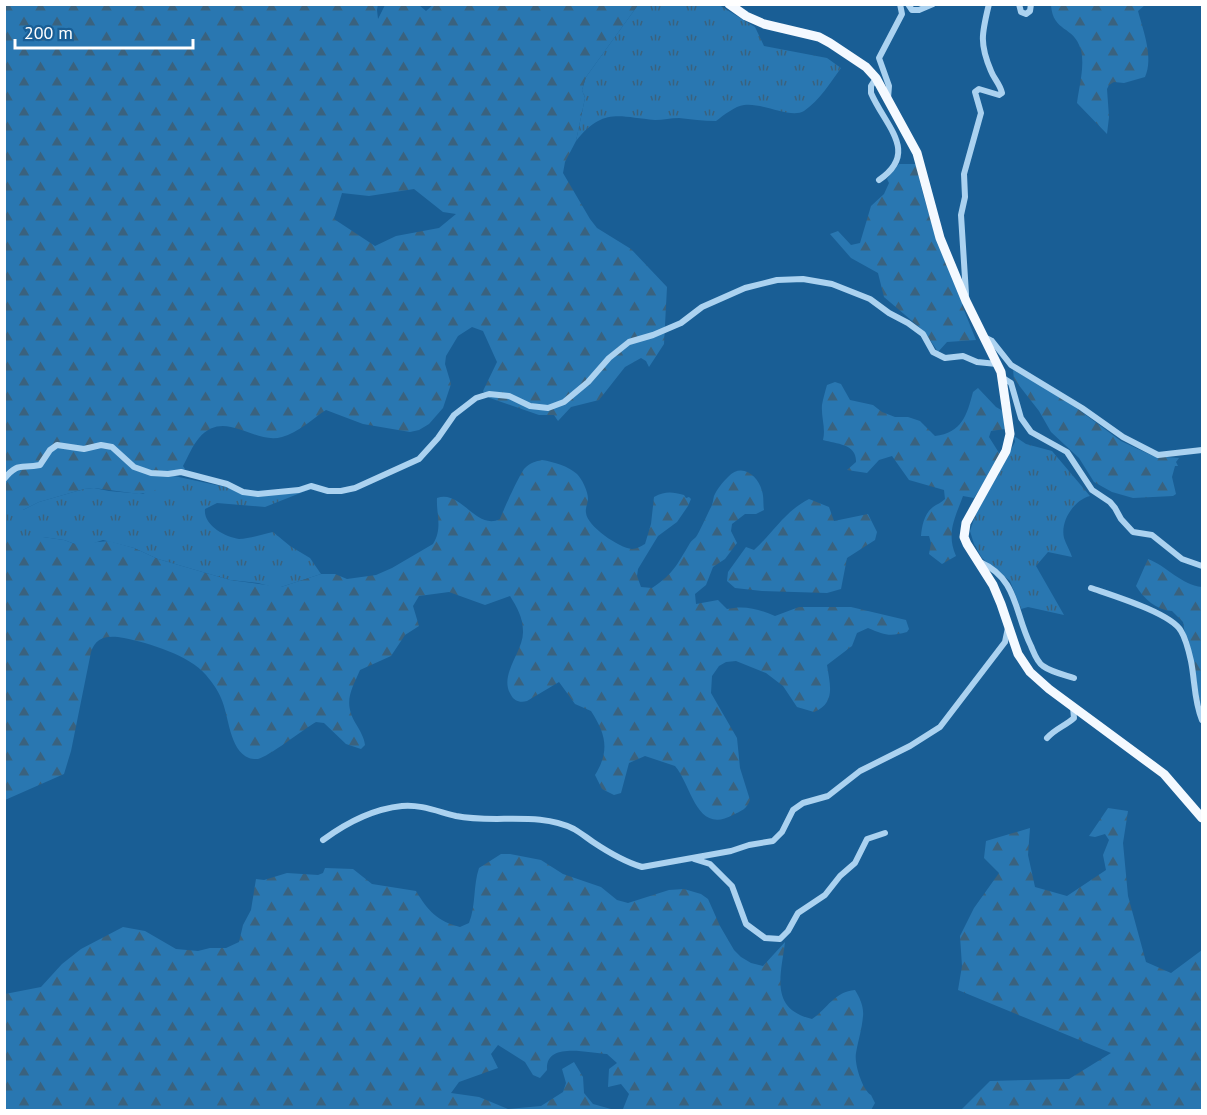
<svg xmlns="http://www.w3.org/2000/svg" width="1207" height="1115" font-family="'PT Sans',sans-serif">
<defs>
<pattern id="grass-tufts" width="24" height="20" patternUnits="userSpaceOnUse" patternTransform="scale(1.5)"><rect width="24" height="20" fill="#2977b1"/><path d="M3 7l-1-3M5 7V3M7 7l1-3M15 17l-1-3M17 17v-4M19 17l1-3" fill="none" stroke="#3a627e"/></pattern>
<pattern id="forest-firs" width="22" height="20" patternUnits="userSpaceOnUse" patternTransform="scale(1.5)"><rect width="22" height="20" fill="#2977b1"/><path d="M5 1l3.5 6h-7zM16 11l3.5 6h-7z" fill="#3a627e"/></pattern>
</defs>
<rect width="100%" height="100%" fill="#195e95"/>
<g fill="url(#grass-tufts)">
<path d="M638,5H719L755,27L764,46L827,58L841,68C830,83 820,100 804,111C790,119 762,102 744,105C735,106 724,115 716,121C703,121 691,119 679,118C671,118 663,120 655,120C619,117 603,107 576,141L585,98L582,90L586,77Z"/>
<path d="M1014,436L1026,444L1052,451L1090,496C1074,500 1060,521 1064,538C1066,544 1070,551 1072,557L1048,552L1036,566L1064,615L1028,607L1021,609L1010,581L982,558L974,544L970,531L975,516L1015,442Z"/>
<path d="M174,476L230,488L275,495L308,490L265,507L217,503L205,509C203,525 225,537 239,539C250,539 263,534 273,532L290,546L310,558L321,574L281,587H273L258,583L230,580L158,559L134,548L103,540L91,544H75L64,540L43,537H5L6,509L23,510L39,502L84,489L94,488L109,491L143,494Z"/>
</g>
<g fill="url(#forest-firs)" fill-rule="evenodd">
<path d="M378,4L377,10L378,19L385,5H419L426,11L434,4L638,5L586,77L582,90L585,98L576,141L565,162L563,173L590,219L597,228L631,249L667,287L664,344L649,367L646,361L641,358L625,367L599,400L571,407L558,421L554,415H539L487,397L483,391L497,362L483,331L472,327L458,336L446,356L445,364L451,384L443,408L429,424L419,430L410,432L363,424L326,410C312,419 298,433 282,437C253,445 225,408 199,438C192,446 188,457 183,466L185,469L174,476L171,483L151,492L139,494L94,488L84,489L39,502L23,510H5V5ZM414,189L443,212L456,214L439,228L396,236L375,246L334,219L342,193L369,196Z"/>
<path d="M1051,5H1145L1138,11C1143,30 1154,58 1145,77L1124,83L1114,82L1109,85L1107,89L1109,117L1107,134L1077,103C1079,87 1085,66 1081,50C1074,25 1053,33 1051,5Z"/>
<path d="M899,164H916C926,214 943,256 964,302L962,305L976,340L947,342L938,352L925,332L884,297L878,273L851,258L830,234L838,231L851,245L860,243L871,206L884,194L889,183L887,179Z"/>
<polygon points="1013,370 1057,394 1121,441 1153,456 1179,458 1176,462 1178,466 1175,466 1172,477 1176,494 1173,496 1133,498 1112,492 1094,482 1079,458 1051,432 1039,411 1014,379"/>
<path d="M835,382L841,384L850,400L873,405L882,412L895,417H908L920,421L935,436C962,433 967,415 973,392L978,388L996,407L1003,411L1005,429L991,431L989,437L1001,456L974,498L963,496C955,518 946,533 956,556L942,564L929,554L931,543L929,536H921C922,526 924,514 933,507C937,504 941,503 945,499L944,490L909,480L892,456L879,460L867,473L847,470L856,462C857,444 837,444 823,440C826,428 821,418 822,405C823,399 825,392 827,385Z"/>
<path d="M542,460C554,462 568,466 577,474C582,479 588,491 588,499C588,503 585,508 586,513C587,526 619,548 632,549C637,549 641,546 645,544L651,524L654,497C666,491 672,492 684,495L686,498L689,497L691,499L688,506L677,522L658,536L638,569L637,576L641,587L652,588C673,574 677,565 690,543C691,541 694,539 696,537C700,531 706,517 710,509C713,504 713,500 714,496C717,489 723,482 728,477C742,462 758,476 762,491C764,497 763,504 764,510L756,514H745L732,524L731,531L737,543L725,559L713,567L706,585L695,594L696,604L718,600L727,609C745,605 758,609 775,616L799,607H851L906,620L909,629L907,632C889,637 885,635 868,628L857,633L852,646L827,665C830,685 836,703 814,712L797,707L783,686L766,673L736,661L726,662L719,666L712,676L711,693L737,738L740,768L750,800C747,809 741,811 733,815C696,835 692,786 675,766L645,756L629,763L621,793L614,795L602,789L595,775C610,751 606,734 591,711L575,704L559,682L527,701C520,703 514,701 511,695C498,675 524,651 523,631C523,618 517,607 510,596L485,605L449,592L419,596L413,606L419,626L405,635L391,656L360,670C351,691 343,702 356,724C360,731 364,737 365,745L361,749L346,744L324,723L316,722C304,729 268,757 258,759C256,759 251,759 249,758C229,750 229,715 221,698C218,690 211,681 206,675C189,655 149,643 124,638C109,635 96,636 91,652L71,751L64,774L5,800V537H43L64,540L75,544L109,541L134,548L158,559L230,580L281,587L321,574H335L347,579L376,575L392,568L433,544C443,528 436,514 437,498C461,489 476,531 500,519C502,513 521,471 525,468C530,463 536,461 542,460Z"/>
<path d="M809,499L829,507L834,521L868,514L877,532L875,540L847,558L841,589L827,593L762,591L735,588L727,581L728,572L746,547L754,550C774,532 784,512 809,499Z"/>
<path d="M1148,559C1167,566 1181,585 1202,587V708L1199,702L1189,641L1185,634L1183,622L1172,611C1156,610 1144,599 1136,586Z"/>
<polygon points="1108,808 1128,811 1123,843 1128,896 1146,962 1171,973 1202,950 1202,1110 961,1110 990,1081 1069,1079 1111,1053 958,990 962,966 960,936 974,908 999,873 984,858 986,841 1030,828 1028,855 1035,887 1067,896 1106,870 1103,855 1109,840 1105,834 1095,837 1089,836"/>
<path d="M501,854H510L541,860L563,874L601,887L617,900L628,903L669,890L684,889L701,894L708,899L720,926L734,950L741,957L751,963L763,966L785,942C781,975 769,1009 812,1019C825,1011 835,991 855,990C860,998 864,1007 863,1016C862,1029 858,1041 856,1053C854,1063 862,1089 871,1095L875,1103L871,1110H5V994L41,987L62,964L81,949L123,927L145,931L176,949L198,951L210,948H226L239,942L243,925L251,910L256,879L264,880L287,873L318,875L323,873L325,868L353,869L372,884L416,891C428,911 437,921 460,927L469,923C476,906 473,886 479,868ZM498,1045L525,1062L533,1075L540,1078L547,1070C545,1041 588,1053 607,1054L617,1063L609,1069L608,1087L621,1084L629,1094L623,1109H611L593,1104L584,1093L583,1077L574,1062L562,1069L566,1083L563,1092L541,1106L508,1109L479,1097L451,1093L459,1082L498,1068L491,1054Z"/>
</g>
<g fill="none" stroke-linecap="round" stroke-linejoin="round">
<g stroke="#abd2f0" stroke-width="6">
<polyline points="908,4 912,10 919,10 933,4"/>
<polyline points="1019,4 1021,12 1026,14 1030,11 1031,4"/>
<path d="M876,78L871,86V93C885,126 920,152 879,180"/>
<polyline points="888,98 889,86 879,58 902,14 900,4"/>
<path d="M966,294L961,215L965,197L964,174L981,113L975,92L979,89L999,95L1002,93C1000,84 994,79 991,71C979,43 982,33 989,4"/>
<polyline points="984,337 992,341 1011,365 1082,408 1123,437 1158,455 1202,450"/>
<polyline points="1003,378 1011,383 1021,418 1031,432 1067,452 1092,490 1110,502 1115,508 1121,519 1133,532 1152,535 1182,559 1202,566"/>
<path d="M4,479C18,462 20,469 40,465L50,450L57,445L84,449L101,445L112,447L134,467L151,473L168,474L181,472L227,484L243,492L258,494L299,490L311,486L328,491H341L355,488L419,459L438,438L454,415L476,398L489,394L509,396L530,406L548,408L564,402L588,382L609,358L629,342L653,335L681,323L702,307L745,288L777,280L803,279L832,284L870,299L889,313L908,323L923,334L933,352L945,358L963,356L977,362L997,364"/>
<path d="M980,562C1018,579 1014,612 1031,646C1034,653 1037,662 1043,666C1051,672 1065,675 1074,678"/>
<path d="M1091,588C1111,595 1171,613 1181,631C1186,639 1189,652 1191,661C1195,681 1194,701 1202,720"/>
<path d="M1047,738C1055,729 1065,726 1074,718L1073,707"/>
<path d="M323,840C346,823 373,809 402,806C420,804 439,812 456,816C494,824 538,811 574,829C581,833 587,838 593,842C608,852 625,862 642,867L731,851L749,845L773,841L782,832L793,810L803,803L828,796L860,771L910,746L940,727L1005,642L1008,628"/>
<polyline points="694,859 710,864 732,886 746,924 765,938 780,939 788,931 798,913 825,895 840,876 855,863 867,839 885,833"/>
</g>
<polyline stroke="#f4f9ff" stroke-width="9" points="729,4 746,16 764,24 819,37 830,43 866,67 876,78 917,153 940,238 966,301 1001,372 1010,434 1006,451 966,523 964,537 967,544 993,585 1001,604 1018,654 1030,672 1049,689 1164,774 1202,818"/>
</g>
<rect width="1207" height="1115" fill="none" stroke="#ffffff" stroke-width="12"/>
<path d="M15 39v9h178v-9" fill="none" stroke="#ffffff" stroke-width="3"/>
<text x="24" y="39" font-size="18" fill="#ffffff" stroke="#195e95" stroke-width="4.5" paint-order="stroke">200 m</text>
</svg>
